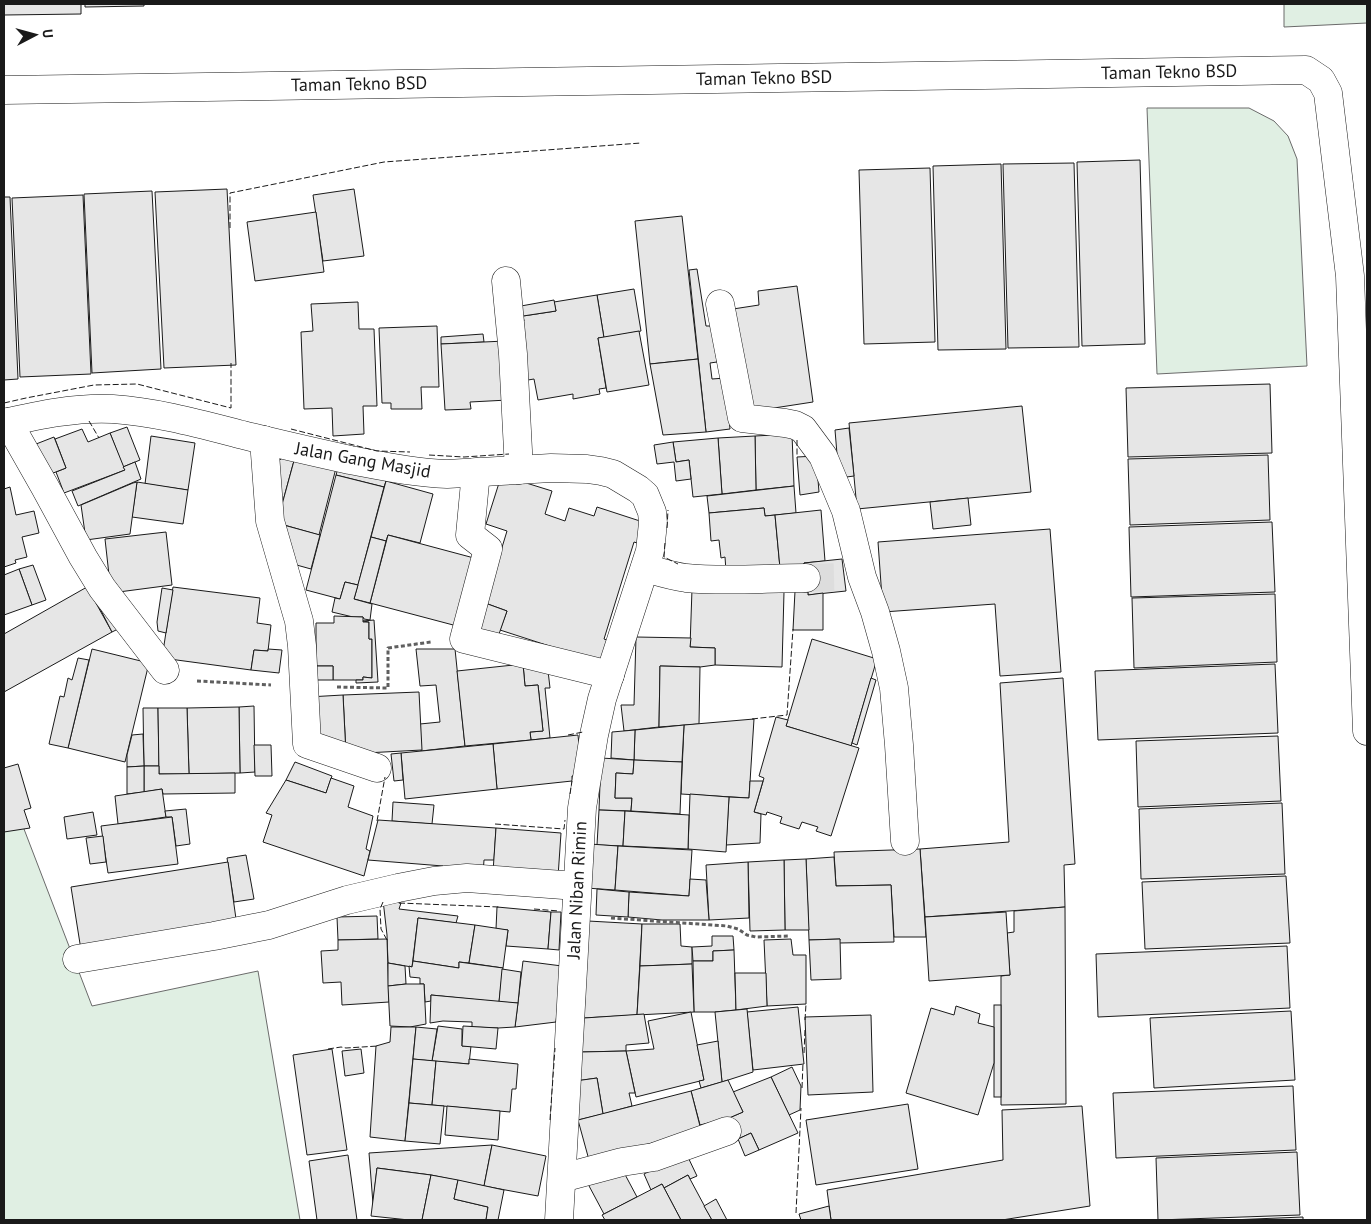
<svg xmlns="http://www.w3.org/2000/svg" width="1371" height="1224" font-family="'PT Sans',sans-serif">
<rect width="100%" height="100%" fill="#fff"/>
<g fill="#e0efe3" stroke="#6a6a6a">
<polygon points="1284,4 1367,4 1367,23 1284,27"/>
<polygon points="1147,108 1249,108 1274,121 1288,136 1297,159 1307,366 1157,374"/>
<polygon points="4,777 92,1006 258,971 300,1220 4,1220"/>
</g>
<g fill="#e6e6e6" stroke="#1a1a1a">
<polygon points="4,4 81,4 81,14 4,15"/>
<polygon points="85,4 144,4 144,6 85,7"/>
<polygon points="1140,160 1145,344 1082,346 1077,162"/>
<polygon points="1074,163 1079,347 1008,348 1003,164"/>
<polygon points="1001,164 1006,349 938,350 933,166"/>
<polygon points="930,168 935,342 864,344 859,170"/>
<polygon points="227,189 236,365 164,368 155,192"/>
<polygon points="354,189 364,256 323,261 313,195"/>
<polygon points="152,191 161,369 92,373 84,194"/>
<polygon points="83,195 91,374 20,377 12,198"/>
<polygon points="4,197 10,197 18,379 4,380"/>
<polygon points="316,212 324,272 255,281 247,222"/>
<polygon points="682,216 698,359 650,364 635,221"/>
<polygon points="697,269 706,326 713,326 717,362 710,363 712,379 725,378 730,429 706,432 689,270"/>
<polygon points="797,286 813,402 748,412 733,309 759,305 758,291"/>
<polygon points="634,289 641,331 604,338 597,295"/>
<polygon points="597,295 604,338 598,338 606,388 599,389 600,394 573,399 573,394 538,400 534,379 528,380 518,323 524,321 523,316 556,311 554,302"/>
<polygon points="554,300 556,311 523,316 521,306"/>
<polygon points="358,302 359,329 374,329 377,406 363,406 364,434 333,436 332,408 304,409 301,332 313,331 311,304"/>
<polygon points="437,326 439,387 421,387 422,409 391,409 391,403 382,403 379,328"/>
<polygon points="639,331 649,385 607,392 598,338"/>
<polygon points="483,334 484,342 441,344 441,337"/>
<polygon points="505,341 508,400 470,402 471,409 445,410 441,344"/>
<polygon points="698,359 706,432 663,435 650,364"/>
<polygon points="1270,384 1272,453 1128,457 1126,388"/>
<polygon points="1022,406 1031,492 857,509 849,423"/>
<polygon points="127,427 140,460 123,467 110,433"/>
<polygon points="849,428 854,476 839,478 835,430"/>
<polygon points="82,429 88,442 110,433 125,470 64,493 56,472 66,468 55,439"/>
<polygon points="792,434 794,486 756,490 755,436"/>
<polygon points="151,436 195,443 188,490 145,484"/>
<polygon points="755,436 756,490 722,494 718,438"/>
<polygon points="54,437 66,468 48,475 31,446"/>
<polygon points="718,438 722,494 693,497 689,460 676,462 673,442"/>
<polygon points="673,442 676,462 689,460 691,479 676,481 674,462 657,464 654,445"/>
<polygon points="1268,455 1270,520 1130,525 1128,459"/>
<polygon points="285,456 295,457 277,523 277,462"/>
<polygon points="816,456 819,492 800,495 797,457"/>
<polygon points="295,457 336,468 319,535 277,523"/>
<polygon points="135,462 141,479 78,506 72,491 125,470 123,467"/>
<polygon points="339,465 387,478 384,487 336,475"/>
<polygon points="336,475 384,487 358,585 345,582 340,599 306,590"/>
<polygon points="386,481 433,494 420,543 388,535 386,541 371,537"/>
<polygon points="137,482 188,490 183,524 132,517"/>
<polygon points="137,482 130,534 86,540 81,505 133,483"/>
<polygon points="523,482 552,491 545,514 565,521 569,508 594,516 597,507 643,522 637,543 634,542 604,639 612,642 605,664 500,630 507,611 485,603 507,531 486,524 499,483"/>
<polygon points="794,486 796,513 765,516 764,508 709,513 707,496"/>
<polygon points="10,487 16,515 34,511 39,533 22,537 27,557 15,560 16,563 4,567 4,489"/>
<polygon points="968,498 971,525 933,529 930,502"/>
<polygon points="764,508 765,516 775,515 780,568 726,571 725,557 721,558 719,540 711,541 709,513"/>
<polygon points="821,510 825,561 804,563 804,566 780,568 775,515"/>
<polygon points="1272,522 1275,592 1131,597 1129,527"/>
<polygon points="280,524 320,535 311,569 293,564"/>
<polygon points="1050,529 1061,672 1000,676 995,604 883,612 878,542"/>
<polygon points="166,532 172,585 111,593 105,539"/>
<polygon points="388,535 474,558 457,626 370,603"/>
<polygon points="371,537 386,541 370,603 354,599"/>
<polygon points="842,559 846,591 808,595 804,563"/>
<polygon points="33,565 46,600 32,605 19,569"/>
<polygon points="19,569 32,605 4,615 4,575"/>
<polygon points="345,582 358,585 354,599 372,604 370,620 364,619 363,617 353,617 332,612 335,598 340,599"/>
<polygon points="87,587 112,632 4,692 4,634"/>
<polygon points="173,587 260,598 257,623 271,625 268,651 254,650 251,670 162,658"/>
<polygon points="162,588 173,590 166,633 158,631 157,622"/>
<polygon points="692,589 784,592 782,667 715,665 715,648 690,647"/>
<polygon points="795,591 808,592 808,595 823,593 823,630 793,630"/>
<polygon points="1275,594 1277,662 1134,668 1132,598"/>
<polygon points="95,599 120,628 112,632"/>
<polygon points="485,603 507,611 498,637 472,628"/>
<polygon points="334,616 363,617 363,622 369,622 369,639 372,639 372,678 363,677 363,680 333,680 333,666 316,666 316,623 334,623"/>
<polygon points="374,620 378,682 356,683 356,680 363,680 363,677 372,678 372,639 369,639 369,622 363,621"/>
<polygon points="636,637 691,638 690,647 715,648 715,665 700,667 660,666 659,727 624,731 621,705 634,705"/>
<polygon points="812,639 877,659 851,746 786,726"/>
<polygon points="92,649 149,663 125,762 68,748"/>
<polygon points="268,649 282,650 279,673 251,670 254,650 268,651"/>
<polygon points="416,649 455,649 465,746 421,751 420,724 440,722 436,685 420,686"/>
<polygon points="78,658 89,660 68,748 49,744 60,696 64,697 68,678 72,680"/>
<polygon points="547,662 550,688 545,688 550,738 531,740 530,732 543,731 538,685 525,686 523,664"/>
<polygon points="523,664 525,686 538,685 543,731 530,732 531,740 465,746 457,671"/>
<polygon points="1275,664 1278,733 1098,740 1095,671"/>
<polygon points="316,666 333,666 333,680 315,680"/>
<polygon points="660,666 700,667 699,724 659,727"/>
<polygon points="871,678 876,680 857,745 852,743"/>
<polygon points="1063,678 1075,864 1064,865 1065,907 925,917 920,849 1009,842 1000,683"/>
<polygon points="419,692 422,750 346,754 343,695"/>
<polygon points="343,695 346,754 313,743 308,697"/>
<polygon points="254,706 255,772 240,773 239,707"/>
<polygon points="239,707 240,773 189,774 187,708"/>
<polygon points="143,708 158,708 159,766 144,766"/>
<polygon points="158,708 187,708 189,774 159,774"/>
<polygon points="776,717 788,720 786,726 859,748 831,836 816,831 818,827 802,822 799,829 780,823 782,817 767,812 766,815 754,812 764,778 759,776"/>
<polygon points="754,719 749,798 681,794 684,725"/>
<polygon points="684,725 682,762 634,760 635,730"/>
<polygon points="635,730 634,760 611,758 612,732"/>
<polygon points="143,734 144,766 127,767 127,755 132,735"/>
<polygon points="578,735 582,775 572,776 572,781 497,789 493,744"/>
<polygon points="1278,736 1281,801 1138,807 1136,741"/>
<polygon points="493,744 497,789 405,799 401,753"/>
<polygon points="254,745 271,745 272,776 255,776"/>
<polygon points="401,753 403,780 394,781 391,754"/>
<polygon points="601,758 634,760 633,774 616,773 615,798 632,798 631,811 599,810"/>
<polygon points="634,760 682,762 680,814 631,811 632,798 615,798 616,773 633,774"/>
<polygon points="295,762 332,776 326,793 286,780"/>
<polygon points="18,764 31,808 24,810 30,828 4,832 4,768"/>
<polygon points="144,766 159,766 159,774 235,773 235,793 163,794 162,789 144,792"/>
<polygon points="144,766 144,792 127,794 127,767"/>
<polygon points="331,778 354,786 348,807 373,816 366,849 370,851 364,876 263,842 272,815 266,813 286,780 326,793"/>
<polygon points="750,781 763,781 754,812 761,814 760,843 726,845 729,797 749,798"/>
<polygon points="162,789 166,817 118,824 115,796"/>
<polygon points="690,794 729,797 726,852 688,849"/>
<polygon points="393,802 434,805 432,824 392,821"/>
<polygon points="1282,803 1285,874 1141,879 1139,809"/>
<polygon points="186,809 190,844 176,846 172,817 166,817 165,811"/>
<polygon points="599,810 625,811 623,846 597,845"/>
<polygon points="625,811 689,815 688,849 623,846"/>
<polygon points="93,812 97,835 67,839 64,817"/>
<polygon points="172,817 178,864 108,873 101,826"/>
<polygon points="378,820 496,828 494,860 484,860 483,874 442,871 443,866 368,860"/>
<polygon points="496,828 561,833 558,877 493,872"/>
<polygon points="103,836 106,862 90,864 86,838"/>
<polygon points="590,844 618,846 615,890 586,888"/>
<polygon points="618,846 692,850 689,896 615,890"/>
<polygon points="920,849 926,937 894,937 891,885 836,886 834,852"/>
<polygon points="246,855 254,899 234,902 227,858"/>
<polygon points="834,857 836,886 891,885 894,942 839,943 840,939 809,940 806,859"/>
<polygon points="806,859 809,930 785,930 784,860"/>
<polygon points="784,860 785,930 750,931 748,862"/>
<polygon points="228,862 237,926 81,950 71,887"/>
<polygon points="748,862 749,918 709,920 706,865"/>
<polygon points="1286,876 1290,943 1145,949 1142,882"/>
<polygon points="690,879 706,880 709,920 662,920 628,917 629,892 689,896"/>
<polygon points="597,889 629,892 628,917 596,915"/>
<polygon points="383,900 401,903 399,909 458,916 456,923 418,918 412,967 388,963 387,935"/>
<polygon points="497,907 551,912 548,949 506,946 508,930 496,929"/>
<polygon points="1065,907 1066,1104 1001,1105 1001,976 1010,975 1007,933 1014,932 1014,911"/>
<polygon points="551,912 561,912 559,950 548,949"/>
<polygon points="1006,912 1010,975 929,981 925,917"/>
<polygon points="377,916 378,939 338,940 337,917"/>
<polygon points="418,918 475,925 469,963 459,962 459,968 413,961"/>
<polygon points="588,921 642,924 637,1015 584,1018"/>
<polygon points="642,924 680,924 681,946 692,947 692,964 640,966"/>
<polygon points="475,925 508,930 503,968 469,963"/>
<polygon points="712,936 733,936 734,950 713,951 713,961 693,961 692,947 712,946"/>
<polygon points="387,939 389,1002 342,1005 341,982 323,983 321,951 338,950 338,940"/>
<polygon points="791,939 793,955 806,955 806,1004 767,1006 764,940"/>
<polygon points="840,939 841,979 811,980 809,940"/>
<polygon points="1287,946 1290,1008 1098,1017 1096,954"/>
<polygon points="734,950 736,1010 715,1012 694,1012 693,961 713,961 713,951"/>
<polygon points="413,961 459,968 459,962 503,968 499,1002 431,995 431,1001 425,1002 424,984 420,984 420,978 410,977 409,966 412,967"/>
<polygon points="523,961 562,966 556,1022 515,1027"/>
<polygon points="388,963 405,966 406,984 388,986"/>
<polygon points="692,964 694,1012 637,1015 640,966"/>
<polygon points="502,969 521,972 518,1003 499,1002"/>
<polygon points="735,973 766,973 767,1006 736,1010"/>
<polygon points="406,984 424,984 426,1024 410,1027 390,1026 388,986"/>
<polygon points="431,995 518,1003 515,1027 498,1028 472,1027 472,1022 443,1021 430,1023"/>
<rect x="994" y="1005" width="7" height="92"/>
<polygon points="956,1006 980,1014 978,1023 994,1027 994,1063 978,1115 906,1093 931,1008 954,1015"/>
<polygon points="798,1007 804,1064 753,1070 747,1012"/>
<polygon points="747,1009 753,1072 722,1082 715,1012"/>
<polygon points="1291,1011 1295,1080 1154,1088 1150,1018"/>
<polygon points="691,1012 704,1080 636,1097 626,1051 654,1049 648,1021"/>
<polygon points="644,1014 649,1043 626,1045 626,1051 581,1052 584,1018"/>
<polygon points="871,1015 873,1092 808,1095 805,1017"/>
<polygon points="438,1026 462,1029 462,1046 471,1046 469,1064 432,1061"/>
<polygon points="463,1026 498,1028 496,1049 462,1046"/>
<polygon points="391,1027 416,1027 405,1141 370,1137 376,1046 390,1042"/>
<polygon points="416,1027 437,1029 432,1061 413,1059"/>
<polygon points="718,1041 722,1082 701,1088 699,1081 704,1080 697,1045"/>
<polygon points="332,1049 347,1150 307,1155 293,1055"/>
<polygon points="361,1049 364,1073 345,1076 342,1051"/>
<polygon points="626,1051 635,1093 629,1093 632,1106 603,1114 597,1078 577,1081 581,1052"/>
<polygon points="413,1059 436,1061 432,1105 409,1103"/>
<polygon points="469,1059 518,1064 516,1089 512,1089 510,1112 432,1105 436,1061 469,1064"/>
<polygon points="792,1067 801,1086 800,1110 789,1115 771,1077"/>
<polygon points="771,1077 798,1133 759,1150 751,1133 738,1139 729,1118 743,1112 733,1092"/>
<polygon points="597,1078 603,1114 578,1120 575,1081"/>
<polygon points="728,1080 743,1112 729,1118 700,1125 691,1091"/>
<polygon points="1293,1086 1296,1150 1116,1158 1113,1093"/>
<polygon points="691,1091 701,1130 589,1160 578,1120"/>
<polygon points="409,1103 444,1106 440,1144 405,1141"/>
<polygon points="908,1104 918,1169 816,1185 806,1120"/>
<polygon points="447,1106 500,1111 498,1140 445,1135"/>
<polygon points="1082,1106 1090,1206 1002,1220 831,1220 827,1190 1003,1160 1002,1110"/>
<polygon points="751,1133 759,1150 745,1156 738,1139"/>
<polygon points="492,1145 484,1186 431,1175 377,1168 373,1204 369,1153"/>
<polygon points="492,1145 546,1156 538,1196 484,1186"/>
<polygon points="1297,1152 1300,1215 1158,1220 1156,1158"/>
<polygon points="686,1153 697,1176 690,1179 688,1175 664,1188 662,1184 651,1190 644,1174"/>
<polygon points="348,1155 357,1220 317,1220 309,1161"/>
<polygon points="621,1167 637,1197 604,1214 588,1184"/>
<polygon points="377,1168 431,1175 422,1220 409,1220 371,1216"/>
<polygon points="431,1175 458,1180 454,1199 488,1207 486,1220 422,1220"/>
<polygon points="688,1175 690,1179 712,1220 681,1220 664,1188"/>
<polygon points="458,1180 504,1190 498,1220 486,1220 488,1207 454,1199"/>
<polygon points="662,1184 681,1220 605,1220 602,1215 604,1214"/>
<polygon points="716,1199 727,1220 712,1220 704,1206"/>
<polygon points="829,1206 831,1220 801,1220 799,1214"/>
<polygon points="1303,1217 1303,1220 1230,1220"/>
</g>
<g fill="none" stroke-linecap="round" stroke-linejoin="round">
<polyline stroke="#ddd" stroke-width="28" stroke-dasharray="28 14" stroke-linecap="butt" points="806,578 844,577"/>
<defs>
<g id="minor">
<polyline points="4,90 1306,70 1321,80 1328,93 1350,276 1367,731"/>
<polyline points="506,281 513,354 519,470"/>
<polyline points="720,304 742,418 785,423 795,425 803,429 823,456 846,511 862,577 875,612 886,651 894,688 899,745 905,841"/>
<polyline points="8,422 45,487 83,557 102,588 165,670"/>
<path d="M4,423C39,415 76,407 113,409C157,412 200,424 243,435C278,444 314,452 350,460C382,466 414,473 447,474L551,468L587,469L601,471L613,474L638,489L645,495L652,512L653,523L650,551L602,699L594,735L582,808L559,1220"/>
<polyline points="264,440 270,521 299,621 302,646 307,744 377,768"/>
<polyline points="476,472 470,535 488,549 464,639 610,675"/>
<path d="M645,568C659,572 672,576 686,578C726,582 767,578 806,578"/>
<polyline points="77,959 214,936 269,925 347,900 398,888 434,881 467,878 577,886"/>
<polyline points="562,1178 622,1162 654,1157 727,1131"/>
</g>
</defs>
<use href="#minor" stroke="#1a1a1a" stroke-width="29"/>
<g stroke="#5f5f5f" stroke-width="3" stroke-dasharray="4 2.5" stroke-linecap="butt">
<polyline points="197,681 271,685"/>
<polyline points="337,687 388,688 388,648 431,642"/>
<polyline points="611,918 727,926 738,929 747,935 756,937 790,936"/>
</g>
<use href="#minor" stroke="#fff" stroke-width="28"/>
<g stroke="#1a1a1a" stroke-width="1" stroke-dasharray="6 2.5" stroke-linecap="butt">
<polyline points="230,228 230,193 384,162 641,143"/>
<polyline points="4,403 26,398 94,385 137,384 231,408 231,363"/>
<polyline points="89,421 99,438"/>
<polyline points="291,429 377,451 410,452"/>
<polyline points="797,440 797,457"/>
<polyline points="429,455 464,457 509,454"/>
<polyline points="667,528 668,510"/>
<polyline points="665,543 664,557 678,564"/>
<polyline points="752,719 787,715 793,629"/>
<polyline points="568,735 583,732"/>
<polyline points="570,794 572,781"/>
<polyline points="377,821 385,777"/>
<polyline points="495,824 564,829 565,820"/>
<polyline points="383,902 380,909 381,929 387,940"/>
<polyline points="399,903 499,907"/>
<polyline points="534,909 559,911"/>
<polyline points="805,1020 806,1004"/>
<polyline points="328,1049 341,1047 346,1048 378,1046"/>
<polyline points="804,1053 805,1030"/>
<polyline points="802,1088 803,1063"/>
<polyline points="550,1120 555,1048"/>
<polyline points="796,1213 801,1108"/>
</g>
</g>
<g text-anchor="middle" stroke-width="4" stroke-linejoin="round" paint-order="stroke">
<g font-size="18" fill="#1a1a1a" stroke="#fff">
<text transform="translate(1169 72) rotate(-1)" y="6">Taman Tekno BSD</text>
<text transform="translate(764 78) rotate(-1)" y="6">Taman Tekno BSD</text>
<text transform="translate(359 84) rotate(-1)" y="6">Taman Tekno BSD</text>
<text transform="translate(363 460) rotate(10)" y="6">Jalan Gang Masjid</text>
<text transform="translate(577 890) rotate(-87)" y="6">Jalan Niban Rimin</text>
</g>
</g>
<rect width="1371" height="1224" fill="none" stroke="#1a1a1a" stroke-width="10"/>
<g transform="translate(35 35) rotate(84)" stroke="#ffffff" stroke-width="4" paint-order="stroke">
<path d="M0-4L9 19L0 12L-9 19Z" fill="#1a1a1a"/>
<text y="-8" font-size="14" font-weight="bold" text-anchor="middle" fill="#1a1a1a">U</text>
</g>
</svg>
